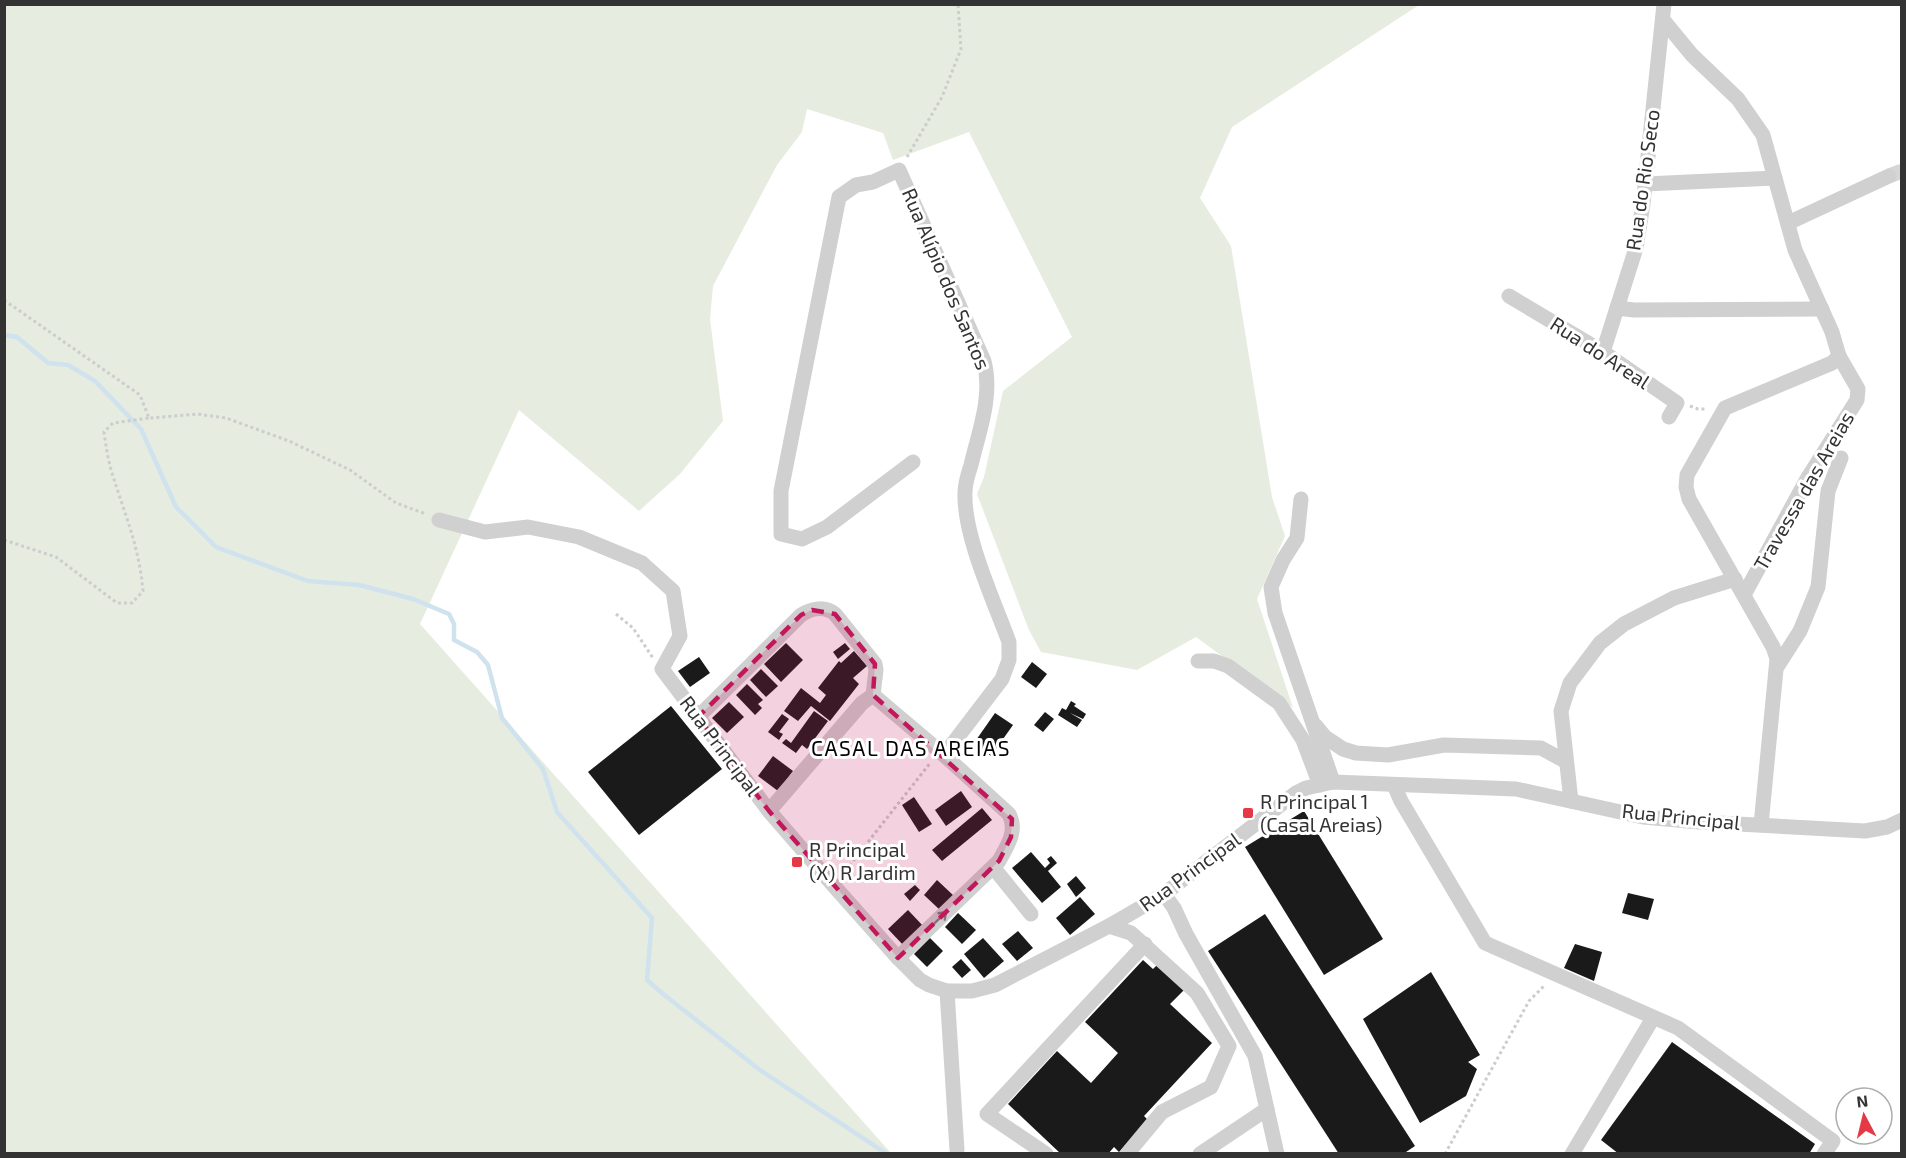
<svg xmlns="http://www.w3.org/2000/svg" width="1906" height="1158" font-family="'Exo 2',sans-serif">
<rect width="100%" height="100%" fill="#fff"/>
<polygon fill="#e6ecdf" points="5,5 1419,5 1232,127 1200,198 1231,246 1272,497 1285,536 1257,599 1293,708 1196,637 1137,670 1041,652 1029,630 977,494 984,477 1003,391 1072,337 969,132 893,160 883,133 807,109 802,132 777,165 713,286 710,319 723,421 680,474 639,511 519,410 420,624 891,1153 5,1154"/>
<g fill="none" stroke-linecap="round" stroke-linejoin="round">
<polyline stroke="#cfe2ee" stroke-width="4.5" points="4,335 17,337 48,363 68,365 95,381 141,429 176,507 216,547 308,581 359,585 413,599 449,614 454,624 454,640 477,652 488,665 502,718 543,769 557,812 652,918 647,980 663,994 760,1070 887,1154"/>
</g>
<g fill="#1a1a1a">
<polygon points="786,643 803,660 781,682 764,664"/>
<polygon points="845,643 850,649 838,659 833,652"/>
<polygon points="854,651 867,666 853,678 859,684 830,721 811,706 798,721 784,711 801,688 820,703 826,695 818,688 839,661 841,663"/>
<polygon points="699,657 710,673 690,687 678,671"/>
<polygon points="1032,662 1047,674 1036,688 1021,677"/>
<polygon points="761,669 778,686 766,697 750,680"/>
<polygon points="747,684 763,700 758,704 762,708 755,715 736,695"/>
<polygon points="1071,701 1076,704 1074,706 1086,714 1083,719 1070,713 1082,720 1077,727 1058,715 1062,708 1066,710"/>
<polygon points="729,702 744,717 727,733 712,718"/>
<polygon points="671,706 722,769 639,835 588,772"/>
<polygon points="814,711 828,721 807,749 802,745 796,753 782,743 786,739 791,743"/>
<polygon points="1045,712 1054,719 1043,732 1034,725"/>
<polygon points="995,713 1013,725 991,756 974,743"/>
<polygon points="782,714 789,719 779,732 783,734 779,740 768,732"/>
<polygon points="773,756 793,771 778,791 758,776"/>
<polygon points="961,791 972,807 946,826 935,810"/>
<polygon points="914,797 932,824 919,832 902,805"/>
<polygon points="982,808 992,820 942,861 932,850"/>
<polygon points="1304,811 1383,939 1324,975 1245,847"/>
<polygon points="1031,852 1045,868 1050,863 1047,859 1051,856 1057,863 1048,871 1061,887 1042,903 1012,868"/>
<polygon points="1076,876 1086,888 1076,897 1067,884"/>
<polygon points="937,880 954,896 941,911 924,895"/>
<polygon points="915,885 920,890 910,901 904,894"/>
<polygon points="1628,893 1654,899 1648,920 1622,913"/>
<polygon points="1080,897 1095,914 1070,935 1056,918"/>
<polygon points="908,910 924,927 904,946 888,929"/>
<polygon points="958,913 976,930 962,944 945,927"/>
<polygon points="1265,914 1415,1146 1403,1154 1339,1154 1208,951"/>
<polygon points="1018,931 1033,948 1017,961 1002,944"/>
<polygon points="930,938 943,951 927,967 914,954"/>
<polygon points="983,938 1004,961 984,978 964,954"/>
<polygon points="1575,944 1602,952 1594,981 1564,968"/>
<polygon points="961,959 971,970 962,978 952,967"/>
<polygon points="1143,960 1153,969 1158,964 1185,989 1170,1004 1212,1043 1144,1116 1149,1121 1119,1152 1114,1147 1108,1154 1061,1154 1008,1104 1057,1051 1091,1083 1118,1053 1085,1022"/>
<polygon points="1431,972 1480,1055 1468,1062 1477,1069 1466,1096 1420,1123 1363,1019"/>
<polygon points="1672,1042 1815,1144 1809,1154 1619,1154 1601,1140"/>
</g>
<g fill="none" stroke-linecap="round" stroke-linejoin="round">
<polyline stroke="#d6d6d6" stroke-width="15" stroke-dasharray="15 8" stroke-linecap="butt" points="1889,176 1902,171"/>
<g stroke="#cdcdcd" stroke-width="3" stroke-dasharray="3 3" stroke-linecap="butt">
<polyline points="907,157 942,97 961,49 958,4"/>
<polyline points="4,300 140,395 149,418 197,414 226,418 289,441 350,470 396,503 426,514"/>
<polyline points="1690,406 1698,409 1707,409"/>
<path d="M4,540L56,557L117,603H132L143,591C139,546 125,515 112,473C108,460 106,446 104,432L113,423L149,418"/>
<polyline points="616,614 633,628 653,658"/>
<polyline points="842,875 931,762"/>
<polyline points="1445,1154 1529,1001 1545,985"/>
</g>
<g stroke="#d0d0d0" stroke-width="15">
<polyline points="1664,21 1692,55 1738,99 1763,135 1795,250 1832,332 1839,356 1832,363 1725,408 1687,475 1686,487 1689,499 1773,647 1777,659 1761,825"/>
<polyline points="1645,184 1775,178"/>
<polyline points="1788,223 1889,176"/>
<polyline points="1509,296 1603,352 1677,403 1669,417"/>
<polyline points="1617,308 1634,310 1822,309"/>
<polyline points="1603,352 1636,248 1643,204 1664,4"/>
<path d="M913,462L827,527L802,539L781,534V491L839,197L856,185L873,182L899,170L984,361C993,396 979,431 971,465C968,474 965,483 965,492C963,535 994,601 1009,642V660L1002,679L944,755"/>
<polyline points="1301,499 1297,538 1283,560 1271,587 1275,613 1333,782"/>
<polyline points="439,520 485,532 528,527 579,537 642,563 673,591 680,636 662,669 769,811 834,886 898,958 920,980 929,985 947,991 972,991 995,985 1109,926 1164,894 1296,793 1306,788 1333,782 1516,789 1643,817 1700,822 1865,831 1887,827 1902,820"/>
<polyline points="1744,595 1807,479 1857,400 1858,389 1839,356"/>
<polyline points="1198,661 1214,661 1228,666 1279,703 1303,740 1320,785"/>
<polyline points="1777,667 1800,631 1818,587 1828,491 1841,458"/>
<path d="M873,695L944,755L1009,814C1018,831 1007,846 999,861L898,958"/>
<path d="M698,717L801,615C812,608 825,606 835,614L875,664L876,670L873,695"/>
<polyline points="1316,726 1325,737 1343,749 1356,753 1388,755 1444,745 1541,748 1565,761"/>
<polyline points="1394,785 1401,801 1485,943 1678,1028 1833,1141 1824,1154"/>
<polyline points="1571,801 1561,711 1570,683 1600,643 1624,624 1674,598 1735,579"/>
<polyline points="769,811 862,703 873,695"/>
<polyline points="993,867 1031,914"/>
<polyline points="1164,894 1174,908 1186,934 1255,1056 1277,1154"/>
<polyline points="1109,926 1131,933 1197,993 1229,1046 1211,1087 1162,1112 1127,1154"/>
<polyline points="947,991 957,1150"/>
<polyline points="1046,1154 987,1114 1145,944"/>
<polyline points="1200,1154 1267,1109"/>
<polyline points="1572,1154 1653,1018"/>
</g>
</g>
<defs><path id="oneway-shaft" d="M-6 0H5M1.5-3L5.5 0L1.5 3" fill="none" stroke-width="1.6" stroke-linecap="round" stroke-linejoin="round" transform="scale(1.5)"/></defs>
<use stroke="#7a7a7a" href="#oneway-shaft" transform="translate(940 918) rotate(-44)"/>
<path fill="#c2185b" fill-opacity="0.2" stroke="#c2185b" stroke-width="4.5" stroke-dasharray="12 8" stroke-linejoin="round" d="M812,610L835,614L875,664L873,695L1012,819L1011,837L999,861L898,958L769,811L698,717L801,615Z"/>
<g fill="#e63946" stroke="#fff" stroke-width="2">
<rect x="1242" y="807" width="12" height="12" rx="3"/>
<rect x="791" y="856" width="12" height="12" rx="3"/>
</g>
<g text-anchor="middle" stroke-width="6" stroke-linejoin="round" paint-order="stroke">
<g font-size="20" fill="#333" stroke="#fff">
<text transform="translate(1643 180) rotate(-82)" y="7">Rua do Rio Seco</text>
<text transform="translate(946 279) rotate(67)" y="7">Rua Alípio dos Santos</text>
<text transform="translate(1600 353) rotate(33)" y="7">Rua do Areal</text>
<text transform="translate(1804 491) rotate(-60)" y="7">Travessa das Areias</text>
<text transform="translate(720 746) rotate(53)" y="7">Rua Principal</text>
<text transform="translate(1681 817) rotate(6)" y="7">Rua Principal</text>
<text transform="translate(1190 872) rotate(-36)" y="7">Rua Principal</text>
</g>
<g font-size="20" fill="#333" stroke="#fff" text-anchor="start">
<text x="1260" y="809">R Principal 1<tspan x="1260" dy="23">(Casal Areias)</tspan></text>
<text x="809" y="857">R Principal<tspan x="809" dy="23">(X) R Jardim</tspan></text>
</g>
<g font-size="21" letter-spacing="1.5" fill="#000" stroke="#fff">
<text x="911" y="756">CASAL DAS AREIAS</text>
</g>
</g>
<rect width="1906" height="1158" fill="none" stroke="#333333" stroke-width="12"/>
<g transform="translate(1864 1116) rotate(353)"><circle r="28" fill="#ffffff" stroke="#adadad" stroke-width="1.5"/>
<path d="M0-4.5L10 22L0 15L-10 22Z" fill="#e63946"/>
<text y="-9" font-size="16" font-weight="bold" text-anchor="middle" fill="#333333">N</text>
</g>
</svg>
